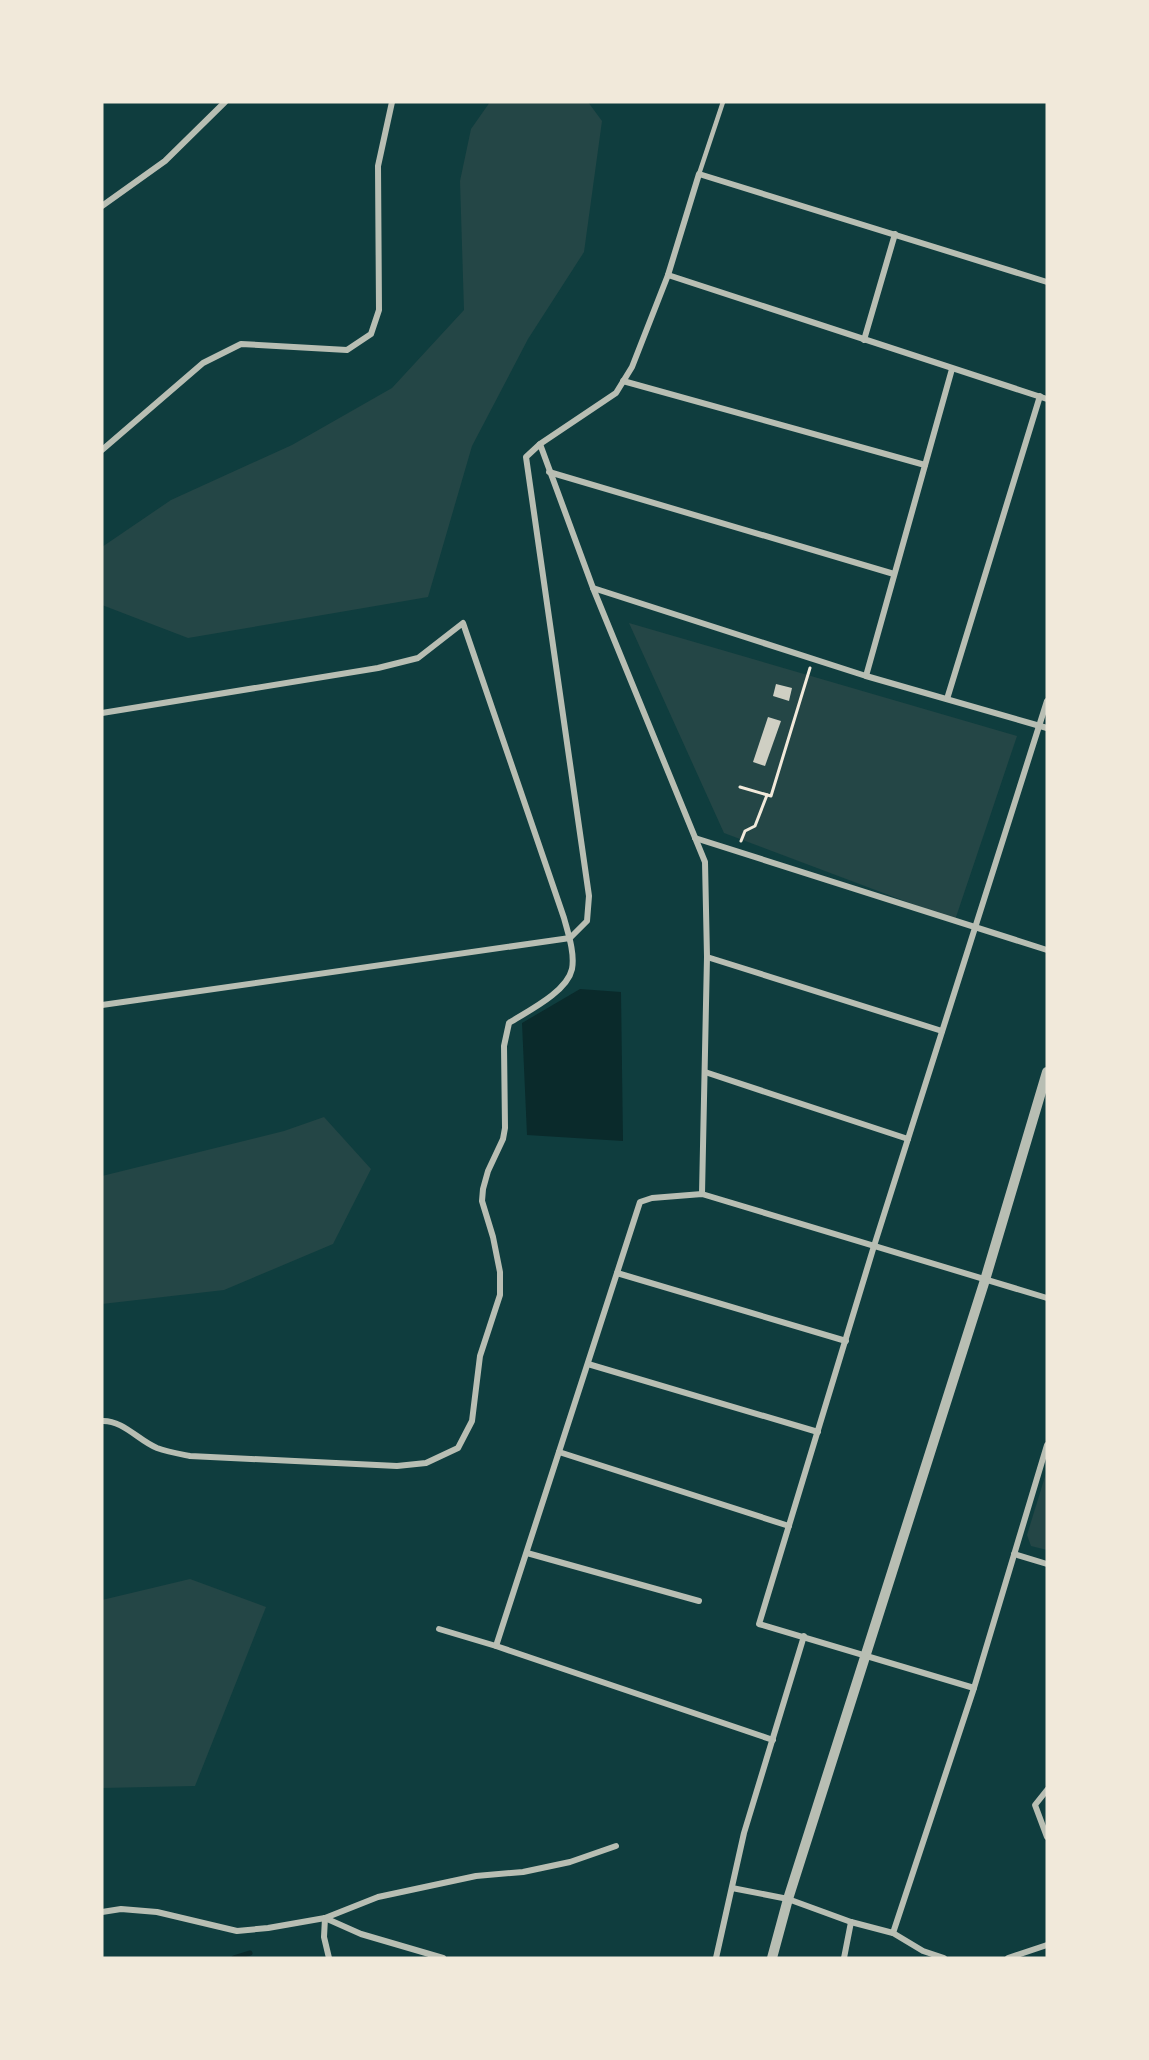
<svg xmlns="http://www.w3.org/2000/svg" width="1149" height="2060" font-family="'Varela Round',sans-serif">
<rect width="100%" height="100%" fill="#0f3d3e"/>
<g fill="#244646">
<polygon points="490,102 588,102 602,121 584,252 528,339 472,446 428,597 188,638 102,605 102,547 171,500 292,445 392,388 464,310 460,181 471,129"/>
<polygon points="629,623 1017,736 955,920 724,833"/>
<polygon points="324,1117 371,1169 333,1244 224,1290 102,1304 102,1176 284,1131"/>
<polygon points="1047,1470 1047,1550 1031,1546 1027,1535"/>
<polygon points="190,1579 266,1607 195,1786 102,1788 102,1600"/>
</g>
<polygon fill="#0a2a2b" points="580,989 621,992 623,1141 527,1135 522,1023"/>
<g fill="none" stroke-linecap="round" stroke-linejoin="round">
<polyline stroke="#0a2a2b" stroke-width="5" points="234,1958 250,1953"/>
</g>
<g fill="#cfcfc3">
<polygon points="776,684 792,688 789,701 773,696"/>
<polygon points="768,717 781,721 765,766 753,762"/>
</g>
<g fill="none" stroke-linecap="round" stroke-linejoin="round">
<g stroke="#f1e9da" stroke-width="3">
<polyline points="740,787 771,796 810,668"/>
<polyline points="741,841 745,831 755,826 767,795"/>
</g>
<polyline stroke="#b8beb3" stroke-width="4.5" points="699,174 723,102"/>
<g stroke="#b8beb3" stroke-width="6">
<polyline points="102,206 165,161 225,102"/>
<polyline points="668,275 1047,399"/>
<polyline points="864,340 895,234"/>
<polyline points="623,381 925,465"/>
<polyline points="540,444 593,588 705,862 707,957 702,1194"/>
<polyline points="102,450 203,363 241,344 347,350 371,334 379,310 378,166 392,102"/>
<polyline points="549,472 894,574"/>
<polyline points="593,588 866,676 1047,728"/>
<polyline points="866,676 952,369"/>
<polyline points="947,699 1040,396"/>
<path d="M102,713L378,668L418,658L463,623L564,918C568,933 575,953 572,969C567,992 528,1011 509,1023L504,1046L505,1128L503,1139L488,1171L483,1189L482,1201L493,1237L500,1272V1295L480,1356L472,1421L458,1448L426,1463L397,1466L190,1456C180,1454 168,1452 157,1448C139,1441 123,1420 102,1421"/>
<polyline points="695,838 1047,950"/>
<polyline points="707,957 942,1031"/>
<polyline points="102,1005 570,938 587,921 589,896 526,457 540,444 616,393 632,367 668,275 699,174 1047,282"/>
<polyline points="705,1072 908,1139"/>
<polyline points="617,1273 846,1341"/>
<polyline points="588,1364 818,1432"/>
<polyline points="559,1452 789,1526"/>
<polyline points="527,1553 699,1601"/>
<polyline points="1014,1554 1047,1564"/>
<polyline points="439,1629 496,1646 773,1740"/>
<polyline points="496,1646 640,1202 652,1198 702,1194 1047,1298"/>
<polyline points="974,1688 759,1624 874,1246 1047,701"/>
<polyline points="1047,1790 1035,1805 1047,1837"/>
<polyline points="732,1888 788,1899 851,1922 893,1933 923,1951 944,1958"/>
<polyline points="102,1912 121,1909 157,1912 237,1931 268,1928 325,1918 378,1897 476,1876 523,1872 570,1862 616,1846"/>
<polyline points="325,1918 361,1934 443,1958"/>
<polyline points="325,1918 324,1937 329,1958"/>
<polyline points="893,1933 974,1688 1047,1445"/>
<polyline points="716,1958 744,1833 804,1636"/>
<polyline points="844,1958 851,1922"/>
<polyline points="1008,1958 1047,1945"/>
</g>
<polyline stroke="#b8beb3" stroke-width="10" points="772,1958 788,1899 985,1280 1047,1072"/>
</g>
<rect width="1149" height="2060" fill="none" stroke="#f1e9da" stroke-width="207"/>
</svg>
